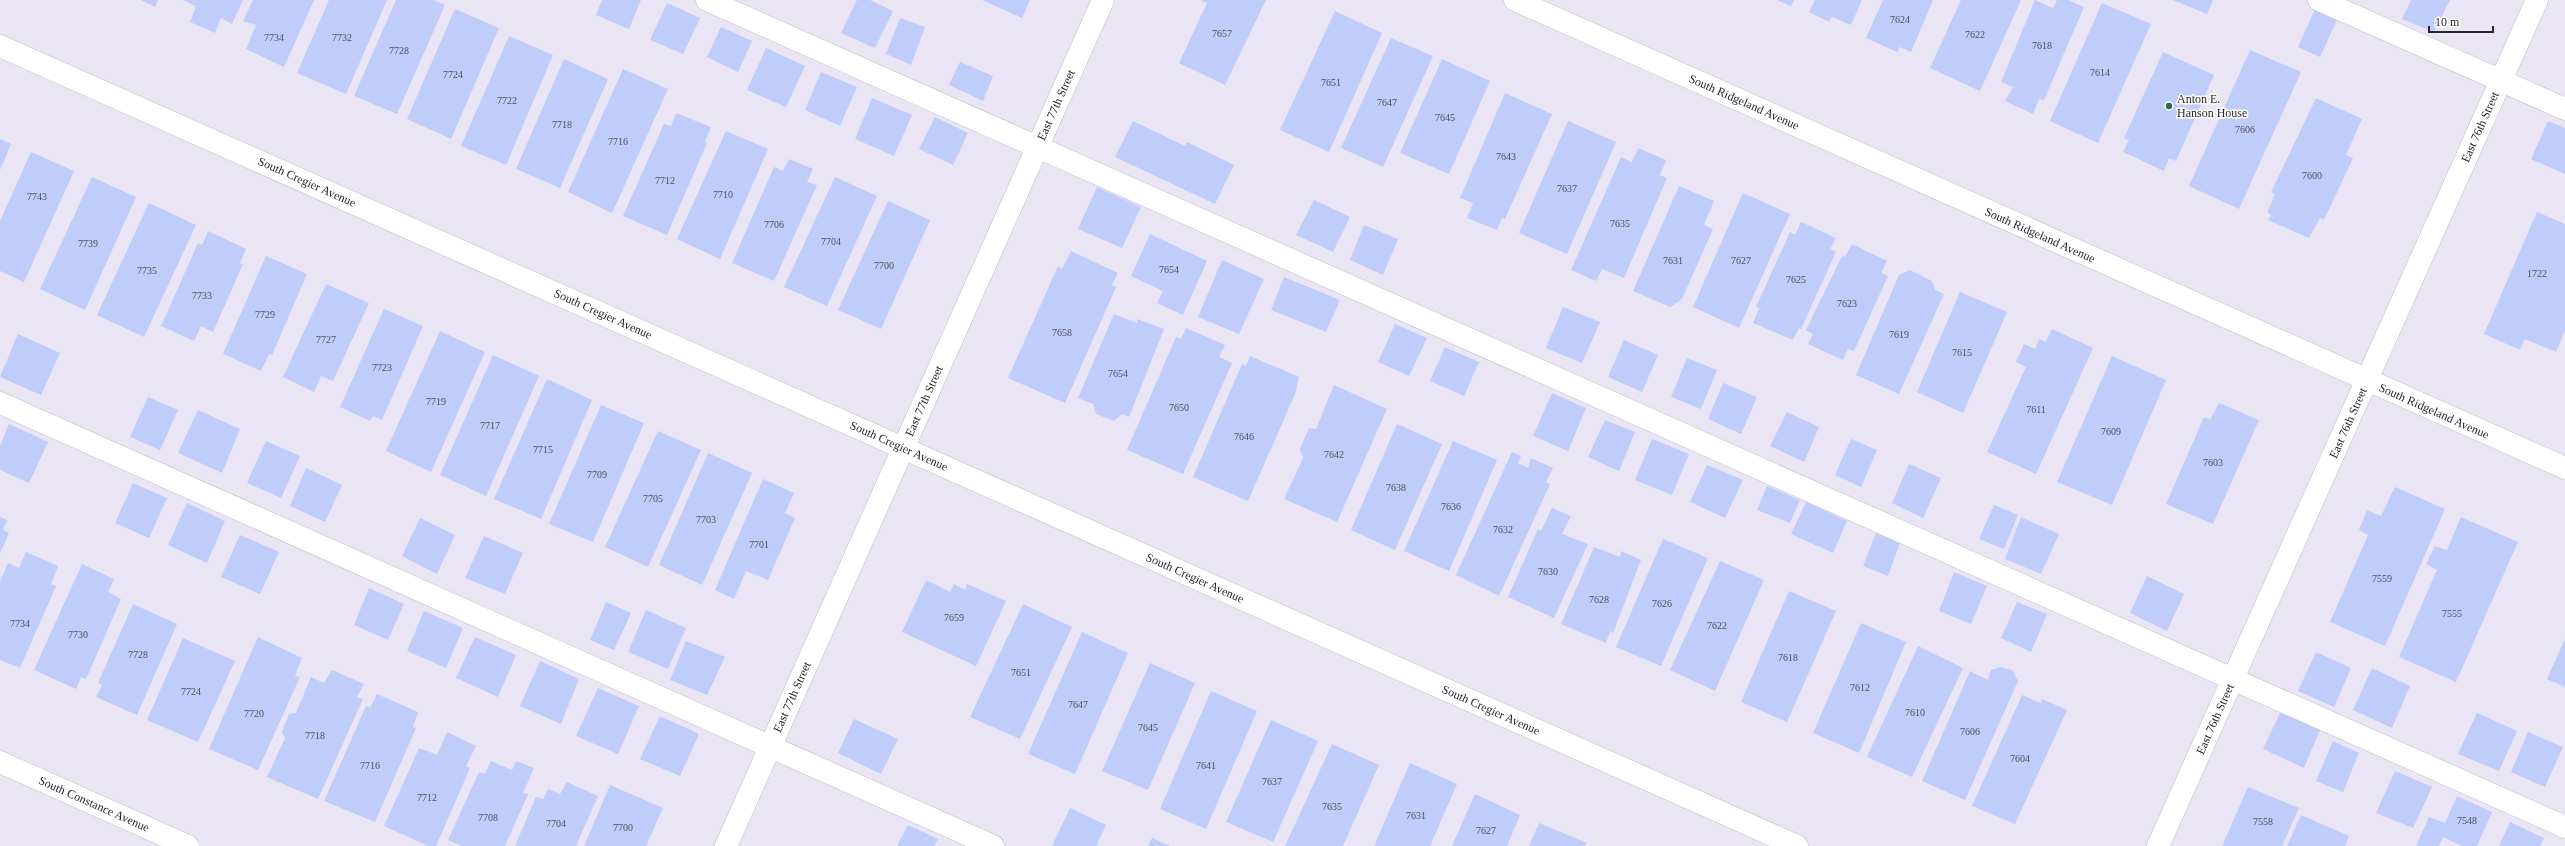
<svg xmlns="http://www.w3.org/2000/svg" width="2565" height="846" font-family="'Times New Roman',serif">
<rect width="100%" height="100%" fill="#eae5f5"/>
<g fill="#c0ccf9">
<polygon points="141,0 158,0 155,7"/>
<polygon points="183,0 243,0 232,24 221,18 215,33 190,22 196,6"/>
<polygon points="253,0 314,0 284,67 246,49 256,25 243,21"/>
<polygon points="329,0 387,0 346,94 297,73"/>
<polygon points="396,0 434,0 445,5 397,114 354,96"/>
<polygon points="602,0 641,0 629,29 596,15"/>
<polygon points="857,0 870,0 893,11 875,48 841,33"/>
<polygon points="982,0 1030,0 1022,18"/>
<polygon points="1200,0 1266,0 1225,85 1179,63 1207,3"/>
<polygon points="1777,0 1794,0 1791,6"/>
<polygon points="1815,0 1862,0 1851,25 1832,17 1829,22 1809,12"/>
<polygon points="1883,0 1933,0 1911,52 1900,47 1897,52 1866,38"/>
<polygon points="1961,0 2021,0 1980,91 1930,68"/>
<polygon points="2035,0 2053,8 2057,0 2068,0 2084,7 2044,100 2039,99 2033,114 2005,101 2013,87 2001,82"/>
<polygon points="2173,0 2213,0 2207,14"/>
<polygon points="2411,0 2450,0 2434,32 2402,19"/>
<polygon points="667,3 700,18 683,54 650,40"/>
<polygon points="2102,3 2151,24 2098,143 2050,121"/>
<polygon points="455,9 499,28 451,139 407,119"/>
<polygon points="2315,9 2337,20 2320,57 2298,47"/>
<polygon points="1335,11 1382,33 1329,152 1280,130"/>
<polygon points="900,18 925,27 911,65 886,54"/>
<polygon points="721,27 752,41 738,72 707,57"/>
<polygon points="509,36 553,55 506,165 461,146"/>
<polygon points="1391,38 1433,56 1383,167 1341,148"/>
<polygon points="766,48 805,66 786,107 747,90"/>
<polygon points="2250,50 2301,72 2239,209 2189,186"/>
<polygon points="2163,52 2214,75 2176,161 2169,158 2164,171 2123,152 2129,140 2124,138"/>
<polygon points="564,59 608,79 560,188 516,169"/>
<polygon points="1442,59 1490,81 1449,174 1400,153"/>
<polygon points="960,62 993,76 983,101 949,85"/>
<polygon points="623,69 668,89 612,213 568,192"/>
<polygon points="821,72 857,87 840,126 805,110"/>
<polygon points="1505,93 1552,114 1505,219 1502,218 1497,230 1467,218 1473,203 1460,198"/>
<polygon points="872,98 912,115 894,156 855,139"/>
<polygon points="2316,98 2362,119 2346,155 2353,158 2324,220 2320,218 2309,238 2268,220 2271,214 2267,213 2275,194 2271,192"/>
<polygon points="676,113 711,127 705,142 707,143 667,235 623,216 664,124 671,126"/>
<polygon points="935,117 968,133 953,165 919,149"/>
<polygon points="1133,121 1185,146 1187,142 1234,165 1215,204 1115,157"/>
<polygon points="1568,121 1616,142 1567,254 1519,233"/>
<polygon points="2548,121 2565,128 2565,174 2531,159"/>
<polygon points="726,131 768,149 720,259 677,239"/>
<polygon points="0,139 11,144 0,170"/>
<polygon points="1638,148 1666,160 1660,175 1667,178 1624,278 1602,269 1596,281 1571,270 1621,157 1632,162"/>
<polygon points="31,152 74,171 24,282 0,271 0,221"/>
<polygon points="789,159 813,169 807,182 817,185 774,281 732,263 774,167 783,171"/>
<polygon points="92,177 136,197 85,310 40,289"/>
<polygon points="835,177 877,196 827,306 784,287"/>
<polygon points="1679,186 1714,201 1704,225 1713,229 1682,299 1670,307 1633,291"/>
<polygon points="1097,187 1141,207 1122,248 1078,229"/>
<polygon points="1743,193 1790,214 1739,328 1693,307"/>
<polygon points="1314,200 1350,217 1333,252 1296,235"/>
<polygon points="888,201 930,220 881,329 838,310"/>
<polygon points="149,203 196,225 144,337 97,315"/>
<polygon points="2537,212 2565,224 2565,331 2556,352 2525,339 2520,350 2484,334"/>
<polygon points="1801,222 1836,238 1830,249 1836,252 1801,329 1799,328 1793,340 1753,323 1759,308 1756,307 1790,232 1795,235"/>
<polygon points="1364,225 1398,239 1383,275 1350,260"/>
<polygon points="208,231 246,249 240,263 243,264 213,332 201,326 194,341 161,326 198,243 202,245"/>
<polygon points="1150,234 1207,261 1183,315 1157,303 1163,291 1131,276"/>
<polygon points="1852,244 1887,261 1881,273 1888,276 1854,351 1848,349 1843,360 1808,344 1813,334 1806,330 1842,256 1845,257"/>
<polygon points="1071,251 1118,273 1112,285 1116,287 1065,403 1008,378 1058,266 1062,269"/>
<polygon points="266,256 307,274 272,355 269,354 261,371 223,354"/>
<polygon points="1222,260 1264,279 1239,334 1198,317"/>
<polygon points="1910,270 1932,281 1935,290 1944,294 1899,394 1856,375 1899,275"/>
<polygon points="1284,277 1340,300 1326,332 1271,310"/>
<polygon points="326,284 369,303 333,381 321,376 314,392 283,377"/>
<polygon points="1960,292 2007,312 1963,413 1917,392"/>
<polygon points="1563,307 1600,322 1582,363 1546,348"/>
<polygon points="384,309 423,326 382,420 373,416 370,421 340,407"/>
<polygon points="1114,314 1137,323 1137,319 1164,329 1129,417 1122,414 1114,421 1096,414 1093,404 1078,398"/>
<polygon points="1395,324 1427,338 1409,376 1378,362"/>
<polygon points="1186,328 1225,345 1219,357 1232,363 1183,474 1127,450 1176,337 1181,339"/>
<polygon points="2052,329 2093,348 2036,474 1987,452 2026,367 2016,362 2024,344 2035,349 2039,339 2046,342"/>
<polygon points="440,331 485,352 431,472 386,451"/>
<polygon points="18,334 60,353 41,395 0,377"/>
<polygon points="1624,340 1658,355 1642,392 1608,377"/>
<polygon points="1445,347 1479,362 1464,396 1430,381"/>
<polygon points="493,355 539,376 486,496 440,475"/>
<polygon points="1250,356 1299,377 1295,394 1248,501 1193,477 1242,364 1246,366"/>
<polygon points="2112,356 2166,380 2112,505 2057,482"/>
<polygon points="1687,358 1717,370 1701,409 1671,397"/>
<polygon points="547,379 592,400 541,519 494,499"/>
<polygon points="1723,383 1757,397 1741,434 1708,419"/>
<polygon points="1334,385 1387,409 1337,522 1284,499 1303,458 1300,449 1309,428 1316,429"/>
<polygon points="1552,393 1586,408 1568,451 1533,436"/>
<polygon points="148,397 178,410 160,450 130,437"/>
<polygon points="2219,403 2259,420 2213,524 2166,504 2204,417 2210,420"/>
<polygon points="601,405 644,423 593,542 549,524"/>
<polygon points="198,410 240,429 222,473 178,453"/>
<polygon points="1787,412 1819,427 1804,462 1770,446"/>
<polygon points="1605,420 1635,432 1619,471 1588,457"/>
<polygon points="9,424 48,442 29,483 0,470 0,446"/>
<polygon points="1397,424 1442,444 1395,550 1351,530"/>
<polygon points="658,431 701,450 648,567 605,547"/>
<polygon points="1652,439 1689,454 1672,495 1635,480"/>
<polygon points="1851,439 1877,450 1861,487 1835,475"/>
<polygon points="266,441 300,456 281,498 247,483"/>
<polygon points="1453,441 1497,460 1449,571 1404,551"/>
<polygon points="1512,452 1521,456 1518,463 1528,468 1531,458 1553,468 1546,482 1550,484 1499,596 1456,575"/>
<polygon points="708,453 752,473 702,585 659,565"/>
<polygon points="1909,464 1941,478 1923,518 1892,503"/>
<polygon points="1707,465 1743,480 1725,518 1690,502"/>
<polygon points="306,468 342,485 325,522 290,506"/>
<polygon points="763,479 794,493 785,513 795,518 768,580 746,571 734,599 715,590"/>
<polygon points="133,483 167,498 149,538 115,523"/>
<polygon points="1767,486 1800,500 1790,523 1757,510"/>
<polygon points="2395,487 2445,509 2385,646 2330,622 2368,535 2359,530 2367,510 2381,516"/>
<polygon points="1806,502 1847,521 1833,553 1791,534"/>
<polygon points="187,503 225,521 207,563 168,545"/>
<polygon points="1994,505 2018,515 2004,549 1979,539"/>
<polygon points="1552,508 1571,516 1562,534 1588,544 1554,618 1508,597 1538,529 1541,531"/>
<polygon points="0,517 7,520 3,530 9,533 0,553"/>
<polygon points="2021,517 2059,534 2041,574 2005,559"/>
<polygon points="2461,517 2518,542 2456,682 2399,657 2437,570 2426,564 2435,546 2447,550"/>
<polygon points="420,518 455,535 437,574 402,556"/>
<polygon points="1876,533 1900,543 1888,576 1863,566"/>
<polygon points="240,535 279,552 260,594 221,577"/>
<polygon points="484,536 523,553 505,594 465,578"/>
<polygon points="1663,539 1708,558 1661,666 1616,647"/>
<polygon points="1594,547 1620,557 1621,551 1641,560 1613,633 1610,631 1606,643 1561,624"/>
<polygon points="26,552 58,566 51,584 56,586 20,668 0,660 0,582 8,563 19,568"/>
<polygon points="1720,561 1764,580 1715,691 1670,670"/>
<polygon points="82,564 114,579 108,592 121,599 86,679 81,677 76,689 34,670"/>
<polygon points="1954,572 1987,586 1971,624 1939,611"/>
<polygon points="2147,576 2184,594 2167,631 2130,613"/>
<polygon points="926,580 950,592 954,584 965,590 967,584 1006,601 976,666 902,632"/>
<polygon points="369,588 404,604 388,640 354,625"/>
<polygon points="1789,591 1836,611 1787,722 1741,702"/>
<polygon points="606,602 631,613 614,650 590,640"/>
<polygon points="2017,602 2047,614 2031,652 2001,638"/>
<polygon points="133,604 177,624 137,715 96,697 102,685 98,683"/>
<polygon points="1023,604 1072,627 1020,739 970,717"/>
<polygon points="646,610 686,628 668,669 628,652"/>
<polygon points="424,611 463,628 446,668 407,651"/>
<polygon points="1861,623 1906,642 1859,753 1813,733"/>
<polygon points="1082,632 1128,653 1075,774 1028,754"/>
<polygon points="258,637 302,658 295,676 300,677 258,770 209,749"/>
<polygon points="475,637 516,655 498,697 456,678"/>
<polygon points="183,638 235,661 198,742 147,720"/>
<polygon points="2565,639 2565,687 2547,679"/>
<polygon points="686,641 725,657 707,695 670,680"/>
<polygon points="1918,646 1963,668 1912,777 1867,757"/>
<polygon points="2316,652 2351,668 2334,707 2298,691"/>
<polygon points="540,661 579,679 561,724 520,706"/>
<polygon points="1150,663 1195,683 1148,790 1102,771"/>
<polygon points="2001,667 2012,670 2018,681 1965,800 1922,781 1970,671 1988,680 1991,670"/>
<polygon points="2372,668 2410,686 2392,728 2353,710"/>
<polygon points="332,670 364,684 357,697 363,699 318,799 267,777 285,738 282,732 289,714 296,713 311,677 324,683"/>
<polygon points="598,688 639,706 618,754 576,736"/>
<polygon points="1211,691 1257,711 1206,829 1160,809"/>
<polygon points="377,694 418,712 413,727 416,728 375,822 324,801 366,706 370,708"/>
<polygon points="2022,695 2041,703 2042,699 2067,710 2015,824 1972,806"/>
<polygon points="2280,713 2320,730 2304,768 2263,749"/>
<polygon points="2477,713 2517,731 2499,771 2458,754"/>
<polygon points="660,716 699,734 680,776 640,759"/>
<polygon points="854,719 898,739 881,774 838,753"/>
<polygon points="1271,720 1318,741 1273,842 1226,822"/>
<polygon points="447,732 476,746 466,766 470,768 436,846 428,846 384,826 419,748 437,755"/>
<polygon points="2528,732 2563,747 2545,787 2511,772"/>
<polygon points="2333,741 2359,753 2343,792 2316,781"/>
<polygon points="1332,744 1379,765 1343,846 1285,846"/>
<polygon points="491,761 512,770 516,761 534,768 523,793 528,794 505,846 462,846 448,840 479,772 485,774"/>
<polygon points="1410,763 1457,784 1430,846 1374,846"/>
<polygon points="2395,771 2432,787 2413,828 2376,813"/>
<polygon points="567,782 598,796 576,846 515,846 536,797 543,799 548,789 560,794"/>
<polygon points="610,785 663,808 646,846 584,846"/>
<polygon points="2248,787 2299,808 2282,846 2222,846"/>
<polygon points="1475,794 1520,815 1507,846 1452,846"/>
<polygon points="2457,796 2492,812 2477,846 2462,846 2443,837 2439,846 2416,846 2429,817 2445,823"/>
<polygon points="1070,808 1106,825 1096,846 1052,846"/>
<polygon points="2301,815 2349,836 2345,846 2287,846"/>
<polygon points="2510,822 2544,838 2540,846 2499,846"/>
<polygon points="1539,823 1587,843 1585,846 1529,846"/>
<polygon points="908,825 938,839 934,846 897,846"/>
<polygon points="1152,838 1170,846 1148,846"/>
</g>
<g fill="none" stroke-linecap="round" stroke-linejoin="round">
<defs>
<g id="minor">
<polyline points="707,0 2565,827"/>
<polyline points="1515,0 2565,468"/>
<polyline points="2319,0 2565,109"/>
<polyline points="0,46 1797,846"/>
<polyline points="0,403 993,846"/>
<polyline points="0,762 188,846"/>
<polyline points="726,846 1103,0"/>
<polyline points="2158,846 2537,0"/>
</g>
</defs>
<use href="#minor" stroke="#bfbac9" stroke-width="23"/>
<use href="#minor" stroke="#fff" stroke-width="22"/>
</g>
<circle fill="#31684f" stroke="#fff" stroke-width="1.5" cx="2169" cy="106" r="4"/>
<g text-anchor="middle" stroke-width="3" stroke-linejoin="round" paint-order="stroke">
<g font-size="10" fill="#4d4f5e">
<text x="1900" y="23">7624</text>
<text x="1222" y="37">7657</text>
<text x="1975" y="38">7622</text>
<text x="274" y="41">7734</text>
<text x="342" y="41">7732</text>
<text x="2042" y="49">7618</text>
<text x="399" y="54">7728</text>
<text x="2100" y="76">7614</text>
<text x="453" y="78">7724</text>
<text x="1331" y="86">7651</text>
<text x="507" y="104">7722</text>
<text x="1387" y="106">7647</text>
<text x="1445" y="121">7645</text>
<text x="562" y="128">7718</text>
<text x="2245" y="133">7606</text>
<text x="618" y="145">7716</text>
<text x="1506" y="160">7643</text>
<text x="2312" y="179">7600</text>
<text x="665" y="184">7712</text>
<text x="1567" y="192">7637</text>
<text x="723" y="198">7710</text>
<text x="37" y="200">7743</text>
<text x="1620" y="227">7635</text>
<text x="774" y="228">7706</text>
<text x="831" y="245">7704</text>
<text x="88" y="247">7739</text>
<text x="1673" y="264">7631</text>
<text x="1741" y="264">7627</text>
<text x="884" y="269">7700</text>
<text x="1169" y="273">7654</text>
<text x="147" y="274">7735</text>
<text x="2537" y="277">1722</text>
<text x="1796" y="283">7625</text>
<text x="202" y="299">7733</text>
<text x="1847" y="307">7623</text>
<text x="265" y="318">7729</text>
<text x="1062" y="336">7658</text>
<text x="1899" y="338">7619</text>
<text x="326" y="343">7727</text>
<text x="1962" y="356">7615</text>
<text x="382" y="371">7723</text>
<text x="1118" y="377">7654</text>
<text x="436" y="405">7719</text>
<text x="1179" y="411">7650</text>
<text x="2036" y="413">7611</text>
<text x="490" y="429">7717</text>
<text x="2111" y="435">7609</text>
<text x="1244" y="440">7646</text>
<text x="543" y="453">7715</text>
<text x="1334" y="458">7642</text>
<text x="2213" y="466">7603</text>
<text x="597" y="478">7709</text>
<text x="1396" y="491">7638</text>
<text x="653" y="502">7705</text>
<text x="1451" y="510">7636</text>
<text x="706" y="523">7703</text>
<text x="1503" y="533">7632</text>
<text x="759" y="548">7701</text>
<text x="1548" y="575">7630</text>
<text x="2382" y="582">7559</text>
<text x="1599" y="603">7628</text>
<text x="1662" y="607">7626</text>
<text x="2452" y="617">7555</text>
<text x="954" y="621">7659</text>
<text x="20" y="627">7734</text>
<text x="1717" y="629">7622</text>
<text x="78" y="638">7730</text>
<text x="138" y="658">7728</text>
<text x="1788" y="661">7618</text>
<text x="1021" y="676">7651</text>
<text x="1860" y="691">7612</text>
<text x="191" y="695">7724</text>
<text x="1078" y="708">7647</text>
<text x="1915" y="716">7610</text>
<text x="254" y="717">7720</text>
<text x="1148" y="731">7645</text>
<text x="1970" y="735">7606</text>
<text x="315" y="739">7718</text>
<text x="2020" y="762">7604</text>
<text x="370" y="769">7716</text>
<text x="1206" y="769">7641</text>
<text x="1272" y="785">7637</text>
<text x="427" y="801">7712</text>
<text x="1332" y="810">7635</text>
<text x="1416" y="819">7631</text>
<text x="488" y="821">7708</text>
<text x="2467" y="824">7548</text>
<text x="2263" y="825">7558</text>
<text x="556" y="827">7704</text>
<text x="623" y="831">7700</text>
<text x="1486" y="834">7627</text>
</g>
<g font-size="12" fill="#27252b" stroke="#fff" text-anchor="start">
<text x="2177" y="103">Anton E.<tspan x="2177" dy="14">Hanson House</tspan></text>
</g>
<g font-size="12" fill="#27252b" stroke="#fff">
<text transform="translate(1744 102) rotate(24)" y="4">South Ridgeland Avenue</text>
<text transform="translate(1056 105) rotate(-66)" y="4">East 77th Street</text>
<text transform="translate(2480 127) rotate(-66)" y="4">East 76th Street</text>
<text transform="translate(307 182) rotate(24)" y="4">South Cregier Avenue</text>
<text transform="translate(2040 235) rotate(24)" y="4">South Ridgeland Avenue</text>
<text transform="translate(603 314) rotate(24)" y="4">South Cregier Avenue</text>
<text transform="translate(924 401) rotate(-66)" y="4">East 77th Street</text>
<text transform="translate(2434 411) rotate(24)" y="4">South Ridgeland Avenue</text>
<text transform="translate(2348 423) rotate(-66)" y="4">East 76th Street</text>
<text transform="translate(899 446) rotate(24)" y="4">South Cregier Avenue</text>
<text transform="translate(1195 578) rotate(24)" y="4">South Cregier Avenue</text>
<text transform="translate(792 697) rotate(-66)" y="4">East 77th Street</text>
<text transform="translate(1491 710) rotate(24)" y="4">South Cregier Avenue</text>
<text transform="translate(2215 719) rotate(-66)" y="4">East 76th Street</text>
<text transform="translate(94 804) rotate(24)" y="4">South Constance Avenue</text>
</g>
</g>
<path d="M2429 26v6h64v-6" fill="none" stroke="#27252b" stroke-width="2"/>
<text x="2435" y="26" font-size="12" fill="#27252b" stroke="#ffffff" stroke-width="3" paint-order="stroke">10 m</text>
</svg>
